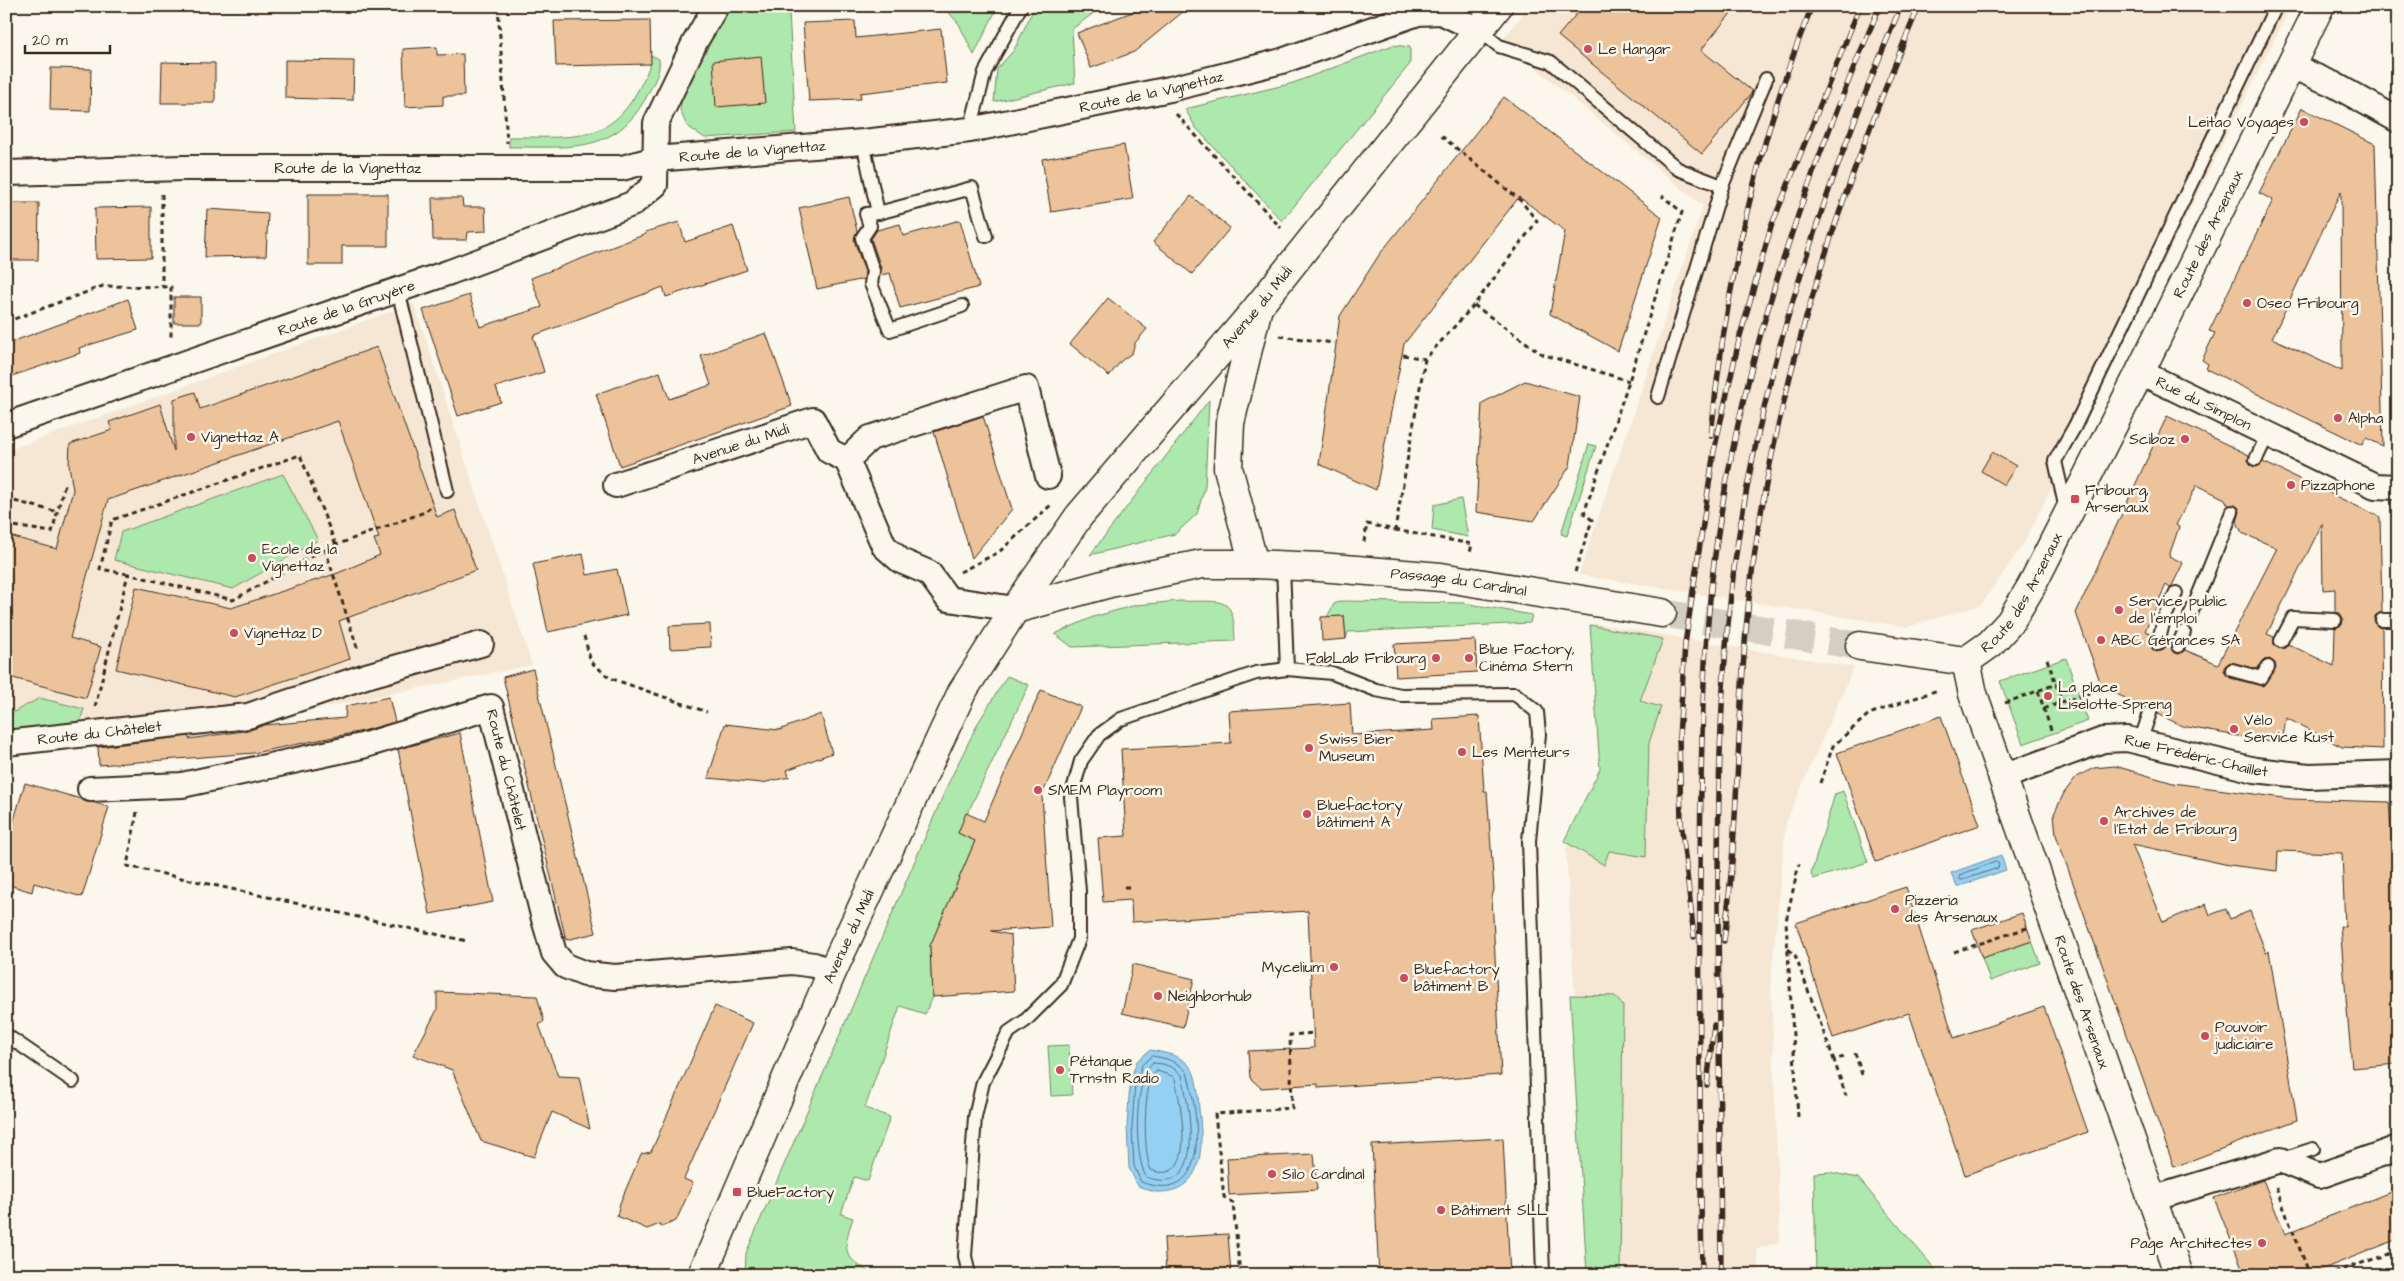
<svg xmlns="http://www.w3.org/2000/svg" width="2404" height="1281" font-family="'Architects Daughter',sans-serif">
<rect width="100%" height="100%" fill="#fbf7ec"/>
<filter id="ink" filterUnits="userSpaceOnUse"><feTurbulence type="fractalNoise" baseFrequency=".02" numOctaves="2"/><feDisplacementMap in="SourceGraphic" scale="10" xChannelSelector="R" yChannelSelector="G"/><feConvolveMatrix kernelMatrix="1 2 1 2 8 2 1 2 1" color-interpolation-filters="sRGB"/></filter>
<g filter="url(#ink)">
<g fill="#f6e7d4">
<polygon points="1529,6 2291,6 2024,543 1981,605 1907,627 1579,575 1703,206 1502,40"/>
<polygon points="414,303 532,665 253,722 97,721 6,729 6,451"/>
<polygon points="1593,623 1854,667 1786,822 1771,981 1780,1242 1757,1249 1759,1275 1591,1275 1566,849 1604,768"/>
</g>
<g fill="#ade8ad" stroke="#748966">
<polygon points="727,6 823,6 789,12 796,132 705,138 687,126 680,110 683,90"/>
<polygon points="943,6 998,6 974,55 959,24"/>
<polygon points="1035,6 1103,6 1072,29 1075,83 994,102 997,69 1014,50"/>
<polygon points="1393,45 1410,47 1410,64 1282,221 1196,128 1185,109 1293,83"/>
<path d="M651,55L659,59C661,72 654,82 648,94C615,157 569,146 509,147V137C563,136 607,147 637,92C644,80 651,66 651,55Z"/>
<polygon points="1209,400 1205,487 1197,514 1175,534 1090,555"/>
<polygon points="1589,444 1596,446 1567,536 1561,534"/>
<polygon points="283,474 318,540 233,589 114,560 121,532"/>
<polygon points="1461,499 1468,537 1432,530 1434,505"/>
<path d="M1180,601C1222,603 1234,592 1235,641L1072,647L1055,634L1093,617L1136,605Z"/>
<polygon points="1342,601 1464,603 1532,615 1530,623 1348,632 1346,639 1344,616 1327,617 1334,604"/>
<polygon points="1590,625 1663,639 1640,701 1661,707 1649,743 1646,857 1609,851 1604,865 1564,841 1600,769"/>
<polygon points="2066,658 2088,721 2023,744 2000,681"/>
<path d="M1007,676L1029,685L958,833L975,841L930,946L932,997L925,1014L900,1006L865,1108L890,1117L868,1181L854,1177L841,1214L853,1218C841,1252 844,1258 875,1275H745L746,1253L948,784L978,723Z"/>
<polygon points="40,698 84,709 79,724 10,731 6,716"/>
<polygon points="1843,791 1868,862 1813,879 1811,874 1835,794"/>
<polygon points="2032,941 2040,963 1990,981 1982,958"/>
<polygon points="1570,995 1615,996 1623,1006 1620,1275 1587,1275"/>
<polygon points="1069,1045 1072,1095 1051,1096 1048,1046"/>
<polygon points="1829,1172 1858,1178 1940,1275 1816,1275 1814,1173"/>
</g>
<g fill="#93d0f3" stroke="#708e9e">
<polygon points="2001,855 2006,870 1957,887 1951,873"/>
<path d="M1150,1050C1165,1053 1182,1055 1191,1068C1198,1078 1198,1098 1199,1109C1203,1142 1206,1191 1160,1192C1153,1193 1144,1188 1138,1186L1129,1168L1127,1127L1130,1081L1137,1061Z"/>
</g>
<g fill="none" stroke-linecap="round" stroke-linejoin="round">
<g stroke="#5e6c73" stroke-width="1">
<polygon points="1996,862 1999,864 1998,868 1962,880 1959,879 1960,875"/>
<path d="M1152,1056C1166,1058 1177,1061 1187,1072C1198,1112 1214,1208 1141,1182L1134,1166L1132,1127L1135,1083L1142,1065Z"/>
<path d="M1153,1063C1164,1063 1174,1067 1182,1075C1189,1107 1208,1199 1146,1177C1134,1155 1133,1080 1153,1063Z"/>
<path d="M1157,1071L1172,1076L1175,1079C1180,1101 1199,1188 1151,1170C1143,1156 1142,1078 1157,1071Z"/>
</g>
</g>
<g fill="#ecc39b" stroke="#3b2a1e" fill-rule="evenodd">
<polygon points="1148,6 1190,6 1134,52 1091,68 1077,33"/>
<polygon points="1583,6 1737,6 1701,50 1752,91 1751,94 1702,154 1558,36"/>
<polygon points="650,20 651,64 556,66 554,21"/>
<polygon points="855,21 856,38 941,29 947,83 860,93 861,99 809,101 803,23"/>
<polygon points="437,47 437,55 463,54 464,96 443,96 443,105 405,107 403,49"/>
<polygon points="761,56 765,103 716,107 713,61"/>
<polygon points="285,60 354,61 353,100 285,98"/>
<polygon points="162,62 215,63 215,103 161,103"/>
<polygon points="51,68 91,69 90,111 50,110"/>
<polygon points="1504,97 1662,217 1618,351 1550,314 1565,231 1519,197 1404,344 1376,490 1319,464 1340,316 1379,255"/>
<path d="M2302,108L2375,144L2383,446L2366,438L2362,445L2206,369L2208,364L2202,360L2215,333L2209,331L2273,200L2259,193ZM2341,191L2342,371L2272,338Z"/>
<polygon points="1124,145 1133,199 1051,212 1042,159"/>
<polygon points="308,194 388,194 388,246 342,246 342,265 308,265"/>
<polygon points="1191,196 1230,228 1192,274 1153,242"/>
<polygon points="849,197 857,231 854,240 865,272 864,279 817,289 799,208"/>
<polygon points="432,198 462,198 463,207 485,207 486,231 468,232 467,240 433,240"/>
<polygon points="6,203 39,203 38,260 6,260"/>
<polygon points="151,207 151,258 96,259 95,208"/>
<polygon points="207,209 268,213 266,256 205,257"/>
<polygon points="960,220 979,287 900,308 890,273 881,275 881,268 871,239 877,230 900,224 903,236"/>
<polygon points="679,222 685,242 733,226 747,270 666,297 663,287 533,336 544,372 496,387 501,402 458,416 423,310 469,295 480,327 542,307 531,278 646,234 645,232"/>
<rect x="174" y="297" width="27" height="26"/>
<polygon points="1108,298 1147,329 1135,343 1132,353 1121,361 1109,376 1070,344"/>
<polygon points="128,299 138,330 79,348 80,353 6,378 6,344"/>
<polygon points="766,333 792,406 620,466 596,394 660,372 669,399 711,385 701,356"/>
<polygon points="377,347 437,517 455,510 476,570 339,621 350,659 235,697 116,669 136,587 231,608 338,573 380,555 374,539 379,538 338,421 108,500 70,638 101,647 86,698 6,676 6,535 57,549 73,490 69,465 70,444 112,430 109,422 160,404 174,451 174,399 195,392 200,409"/>
<polygon points="1525,381 1580,397 1570,466 1534,521 1476,512 1482,403"/>
<polygon points="983,416 1012,509 972,558 934,432"/>
<path d="M2167,416L2249,455L2248,460L2252,466L2257,467L2263,462L2380,517L2382,612L2375,616L2374,620L2378,627L2382,628L2383,749L2342,747L2286,718L2282,744L2182,726L2158,714L2159,708L2154,703L2149,702L2144,707L2102,687L2076,613ZM2197,485L2225,499L2228,505L2238,507L2240,511L2237,522L2242,533L2277,548L2218,664L2185,650L2179,654L2174,653L2170,647L2171,643L2167,641L2164,650L2156,652L2150,646L2152,634L2145,631L2166,585L2170,588L2172,586L2183,563L2169,556L2179,527L2176,525ZM2322,524L2323,590L2335,589V612L2340,613L2343,620L2342,625L2335,628L2334,666L2288,644L2285,648H2278L2274,645V637L2267,634ZM2269,659L2275,663L2276,668L2263,686L2230,678L2224,672V667L2230,662L2257,669L2264,660Z"/>
<polygon points="1992,452 2016,466 2004,485 1981,471"/>
<polygon points="583,554 587,575 617,569 627,615 548,632 533,564"/>
<polygon points="1344,616 1346,639 1322,641 1321,617"/>
<polygon points="710,624 711,647 670,649 669,626"/>
<polygon points="1475,640 1477,672 1396,677 1394,644"/>
<polygon points="533,669 596,933 566,940 503,677"/>
<polygon points="1041,690 1081,707 1042,795 1051,927 991,931 1011,935 1014,991 932,997 930,946 975,841 958,833 966,813 984,821"/>
<polygon points="389,697 395,722 363,731 254,753 99,765 98,747 188,736 189,739 250,730 264,725 345,718 346,706"/>
<polygon points="1350,703 1352,735 1434,730 1433,719 1479,716 1484,791 1487,791 1494,890 1492,897 1501,1075 1318,1088 1318,1084 1261,1088 1250,1078 1248,1051 1314,1048 1308,911 1132,922 1131,900 1103,902 1098,838 1126,836 1121,749 1231,743 1229,711"/>
<polygon points="821,714 832,753 787,770 789,777 762,783 708,778 725,724 779,730"/>
<polygon points="1941,716 1980,825 1876,862 1837,753"/>
<polygon points="460,733 493,902 430,914 398,749"/>
<polygon points="2115,766 2173,783 2291,799 2389,802 2398,932 2398,1064 2352,1068 2340,926 2345,927 2342,853 2278,851 2277,871 2229,865 2132,844 2163,922 2206,904 2210,915 2226,909 2230,919 2250,911 2266,953 2269,951 2297,1120 2174,1167 2056,835 2054,814 2064,793 2076,777 2094,768"/>
<polygon points="25,783 109,807 82,897 34,883 32,892 6,884 6,846"/>
<polygon points="1906,887 1954,1038 2044,1007 2088,1132 1965,1175 1909,1013 1833,1038 1796,923"/>
<polygon points="2022,913 2032,941 1982,958 1972,930"/>
<polygon points="1133,964 1194,979 1183,1027 1122,1013"/>
<polygon points="437,992 537,996 544,1021 539,1025 558,1076 579,1077 590,1129 552,1112 534,1157 481,1141 452,1070 413,1055 437,1010"/>
<polygon points="715,1006 753,1023 684,1179 693,1183 676,1221 661,1227 660,1224 647,1229 617,1216 620,1203 641,1154 651,1152"/>
<polygon points="1503,1138 1510,1275 1379,1275 1372,1145"/>
<polygon points="1314,1154 1317,1190 1229,1195 1227,1158"/>
<polygon points="2263,1180 2285,1234 2398,1189 2398,1239 2308,1275 2245,1275 2214,1198"/>
<polygon points="1228,1234 1231,1275 1166,1275 1164,1238"/>
</g>
<g fill="none" stroke-linecap="round" stroke-linejoin="round">
<polyline stroke="#d5cec3" stroke-width="28" stroke-dasharray="28 14" stroke-linecap="butt" points="1662,613 1860,646"/>
<defs>
<g id="service">
<polyline points="1479,30 1499,46 1551,62 1678,169 1722,186"/>
<polyline points="970,130 985,72 1021,6"/>
<polyline points="863,142 878,213 972,188 986,236"/>
<polyline points="878,213 866,214 870,226 862,238 873,271 871,284 890,330 962,306"/>
<polyline points="398,290 447,491"/>
<polyline points="1658,397 1722,186 1766,79"/>
<polyline points="2256,459 2268,434"/>
<polyline points="2066,509 2055,461 2075,426 2276,6"/>
<polyline points="2190,616 2232,512"/>
<polyline points="2382,620 2398,620"/>
<polyline points="2281,641 2293,618 2335,620"/>
<polyline points="2158,644 2164,619 2176,593"/>
<polyline points="2178,646 2184,632"/>
<polyline points="1287,669 1332,673 1376,690 1401,695 1515,694 1537,712 1539,734 1529,841 1543,1275"/>
<polyline points="2232,670 2261,678 2268,667"/>
<polyline points="2140,742 2151,710"/>
<polyline points="6,1035 73,1081"/>
<polyline points="2282,1159 2313,1149"/>
<polyline points="969,1275 965,1256 975,1117 983,1082 1009,1032 1025,1021 1061,985 1079,939 1079,891 1071,797 1081,761 1099,735 1121,719 1256,673 1287,669 1283,565"/>
</g>
<g id="minor">
<polyline points="2291,66 2333,84 2398,120"/>
<path id="s1" d="M6,173L183,168H622L655,159L863,142L970,130L1170,89L1282,61L1418,13L1441,12L1479,30"/>
<path id="s2" d="M2140,372L2375,486L2398,487"/>
<path id="s3" d="M6,425L450,272L632,204L655,185L656,123L695,42L716,6"/>
<polyline points="847,460 884,546 901,561 929,573 948,599 1015,609"/>
<path id="s4" d="M616,485L813,420L829,451L847,460L870,438L1026,388L1048,476"/>
<path id="s5" d="M6,743L248,716L366,676L481,644"/>
<path id="s6" d="M2003,777L2103,740L2127,739L2255,770L2309,776L2398,773"/>
<path id="s7" d="M90,789L182,785L362,746L491,707L544,919L554,953L565,966L585,974L615,977L792,962L814,965L832,972"/>
<polyline points="2152,1199 2280,1160 2319,1176 2398,1148"/>
</g>
<g id="tertiary">
<polyline points="1254,564 1228,468 1230,423 1258,307"/>
<path id="s8" d="M1015,609L1110,583L1202,564H1254L1320,567L1441,577L1662,613"/>
<polyline points="1860,646 1966,661"/>
</g>
<g id="secondary">
<path id="s9" d="M702,1275L832,972L962,692L1015,609L1079,516L1258,307L1498,6"/>
<path id="s10" d="M2179,1275L1973,694L1966,661L1990,644L2010,622L2031,587L2140,372L2320,6"/>
</g>
</defs>
<use href="#service" stroke="#3b2a1e" stroke-width="16"/>
<use href="#minor" stroke="#3b2a1e" stroke-width="28"/>
<use href="#tertiary" stroke="#3b2a1e" stroke-width="31"/>
<use href="#secondary" stroke="#3b2a1e" stroke-width="31"/>
<g stroke="#3b2a1e" stroke-width="3" stroke-dasharray="5 4" stroke-linecap="butt">
<polyline points="498,6 507,143"/>
<polyline points="1176,114 1281,228"/>
<polyline points="162,194 162,286"/>
<polyline points="1474,305 1542,354 1629,381"/>
<polyline points="6,322 103,286 171,287 171,340"/>
<polyline points="1280,336 1334,343"/>
<polyline points="1403,355 1425,359"/>
<polyline points="6,499 58,512"/>
<polyline points="6,525 52,532 65,483"/>
<polyline points="1395,530 1472,544 1470,553"/>
<polyline points="1364,542 1367,524 1395,530 1425,359 1474,305 1537,221 1521,201 1439,134"/>
<polyline points="325,549 358,650"/>
<polyline points="960,572 999,552 1052,504"/>
<polyline points="1575,572 1592,520 1584,513 1629,381 1682,212 1662,196"/>
<polyline points="128,574 100,569 112,520 300,455 336,545"/>
<polyline points="584,636 591,662 610,678 707,712"/>
<polyline points="2047,659 2056,684"/>
<polyline points="2038,691 2052,733"/>
<polyline points="2005,703 2056,684 2062,702 2091,693"/>
<polyline points="95,707 128,574 233,600 325,549 425,512 433,505"/>
<polyline points="2044,709 2062,702"/>
<polyline points="1820,783 1833,746 1869,714 1938,690"/>
<polyline points="137,812 127,866 467,941"/>
<polyline points="1124,887 1129,887"/>
<polyline points="1788,949 1795,955 1834,1060"/>
<polyline points="1954,952 2027,928"/>
<polyline points="1855,1053 1863,1078"/>
<polyline points="1844,1057 1834,1060 1846,1096"/>
<polyline points="1798,1117 1786,921 1799,864"/>
<polyline points="2276,1188 2310,1275"/>
<polyline points="1240,1275 1233,1203 1224,1197 1215,1114 1292,1108 1290,1035 1314,1033"/>
<polyline points="2326,1275 2398,1251"/>
</g>
<use href="#service" stroke="#fbf7ec" stroke-width="12"/>
<use href="#minor" stroke="#fbf7ec" stroke-width="24"/>
<use href="#tertiary" stroke="#fbf7ec" stroke-width="28"/>
<use href="#secondary" stroke="#fbf7ec" stroke-width="28"/>
<defs>
<g id="rail">
<path d="M1711,436C1725,288 1756,144 1812,6"/>
<polyline points="1694,937 1681,821 1679,737 1685,644 1714,451 1740,336 1771,227 1860,6"/>
<path d="M1724,941C1741,811 1736,680 1755,551C1782,362 1845,181 1919,6"/>
<polyline points="1707,1085 1714,1025"/>
<path d="M1702,1275C1700,1142 1699,1010 1700,878C1701,765 1701,652 1717,540C1743,355 1806,177 1880,6"/>
<path d="M1721,1275C1720,1151 1718,1027 1718,904C1718,784 1720,665 1737,547C1765,358 1827,181 1901,6"/>
</g>
</defs>
<use href="#rail" stroke="#3b2a1e" stroke-width="5.5"/>
<use href="#rail" stroke="#fbf7ec" stroke-width="4" stroke-dasharray="11" stroke-linecap="butt"/>
</g>
</g>
<g fill="#d1495b" stroke="#fbf7ec" stroke-width="2">
<circle cx="1588" cy="49" r="5"/>
<circle cx="2304" cy="122" r="5"/>
<circle cx="2247" cy="303" r="5"/>
<circle cx="2338" cy="418" r="5"/>
<circle cx="191" cy="437" r="5"/>
<circle cx="2185" cy="439" r="5"/>
<circle cx="2291" cy="485" r="5"/>
<rect x="2070" y="494" width="10" height="10" rx="2.5"/>
<circle cx="252" cy="558" r="5"/>
<circle cx="2119" cy="610" r="5"/>
<circle cx="234" cy="633" r="5"/>
<circle cx="2101" cy="640" r="5"/>
<circle cx="1436" cy="658" r="5"/>
<circle cx="1469" cy="658" r="5"/>
<circle cx="2048" cy="696" r="5"/>
<circle cx="2234" cy="729" r="5"/>
<circle cx="1309" cy="748" r="5"/>
<circle cx="1462" cy="752" r="5"/>
<circle cx="1038" cy="790" r="5"/>
<circle cx="1307" cy="814" r="5"/>
<circle cx="2104" cy="821" r="5"/>
<circle cx="1895" cy="909" r="5"/>
<circle cx="1334" cy="967" r="5"/>
<circle cx="1404" cy="978" r="5"/>
<circle cx="1158" cy="996" r="5"/>
<circle cx="2205" cy="1036" r="5"/>
<circle cx="1060" cy="1070" r="5"/>
<circle cx="1272" cy="1174" r="5"/>
<rect x="732" y="1187" width="10" height="10" rx="2.5"/>
<circle cx="1441" cy="1210" r="5"/>
<circle cx="2262" cy="1243" r="5"/>
</g>
<g text-anchor="middle" stroke-width="5" stroke-linejoin="round" paint-order="stroke">
<g font-size="15" fill="#3b2a1e" stroke="#fbf7ec" text-anchor="start">
<text x="1598" y="54">Le Hangar</text>
<text x="2294" y="127" text-anchor="end">Leitao Voyages</text>
<text x="2257" y="308">Oseo Fribourg</text>
<text x="2348" y="423">Alpha</text>
<text x="201" y="442">Vignettaz A</text>
<text x="2175" y="444" text-anchor="end">Sciboz</text>
<text x="2301" y="490">Pizzaphone</text>
<text x="2085" y="495">Fribourg,<tspan x="2085" dy="17">Arsenaux</tspan></text>
<text x="262" y="554">Ecole de la<tspan x="262" dy="17">Vignettaz</tspan></text>
<text x="2129" y="606">Service public<tspan x="2129" dy="17">de l‘emploi</tspan></text>
<text x="244" y="638">Vignettaz D</text>
<text x="2111" y="645">ABC Gérances SA</text>
<text x="1479" y="654">Blue Factory,<tspan x="1479" dy="17">Cinéma Stern</tspan></text>
<text x="1426" y="663" text-anchor="end">FabLab Fribourg</text>
<text x="2058" y="692">La place<tspan x="2058" dy="17">Liselotte-Spreng</tspan></text>
<text x="2244" y="725">Vélo<tspan x="2244" dy="17">Service Kust</tspan></text>
<text x="1319" y="744">Swiss Bier<tspan x="1319" dy="17">Museum</tspan></text>
<text x="1472" y="757">Les Menteurs</text>
<text x="1048" y="795">SMEM Playroom</text>
<text x="1317" y="810">Bluefactory<tspan x="1317" dy="17">bâtiment A</tspan></text>
<text x="2114" y="817">Archives de<tspan x="2114" dy="17">l‘Etat de Fribourg</tspan></text>
<text x="1905" y="905">Pizzeria<tspan x="1905" dy="17">des Arsenaux</tspan></text>
<text x="1324" y="972" text-anchor="end">Mycelium</text>
<text x="1414" y="974">Bluefactory<tspan x="1414" dy="17">bâtiment B</tspan></text>
<text x="1168" y="1001">Neighborhub</text>
<text x="2215" y="1032">Pouvoir<tspan x="2215" dy="17">judiciaire</tspan></text>
<text x="1070" y="1066">Pétanque<tspan x="1070" dy="17">Trnstn Radio</tspan></text>
<text x="1282" y="1179">Silo Cardinal</text>
<text x="747" y="1197">BlueFactory</text>
<text x="1451" y="1215">Bâtiment SLL</text>
<text x="2252" y="1248" text-anchor="end">Page Architectes</text>
</g>
<g font-size="15" fill="#3b2a1e" stroke="#fbf7ec">
<text dy="5" stroke="none"><textPath href="#s1" startOffset="1152">Route de la Vignettaz</textPath></text>
<text dy="5" stroke="none"><textPath href="#s1" startOffset="748">Route de la Vignettaz</textPath></text>
<text dy="5" stroke="none"><textPath href="#s1" startOffset="342">Route de la Vignettaz</textPath></text>
<text dy="5" stroke="none"><textPath href="#s10" startOffset="1145">Route des Arsenaux</textPath></text>
<text dy="5" stroke="none"><textPath href="#s3" startOffset="360">Route de la Gruyère</textPath></text>
<text dy="5" stroke="none"><textPath href="#s9" startOffset="1124">Avenue du Midi</textPath></text>
<text dy="5" stroke="none"><textPath href="#s2" startOffset="71">Rue du Simplon</textPath></text>
<text dy="5" stroke="none"><textPath href="#s4" startOffset="131">Avenue du Midi</textPath></text>
<text dy="5" stroke="none"><textPath href="#s8" startOffset="450">Passage du Cardinal</textPath></text>
<text dy="5" stroke="none"><textPath href="#s10" startOffset="740">Route des Arsenaux</textPath></text>
<text dy="5" stroke="none"><textPath href="#s5" startOffset="94">Route du Châtelet</textPath></text>
<text dy="5" stroke="none"><textPath href="#s6" startOffset="202">Rue Frédéric-Chaillet</textPath></text>
<text dy="5" stroke="none"><textPath href="#s7" startOffset="476">Route du Châtelet</textPath></text>
<text dy="5" stroke="none"><textPath href="#s9" startOffset="369">Avenue du Midi</textPath></text>
<text transform="translate(2082 1002) rotate(71)" y="5">Route des Arsenaux</text>
</g>
</g>
<rect width="2404" height="1281" fill="none" stroke="#fbf7ec" stroke-width="25"/>
<rect x="12" y="12" width="2379" height="1256" fill="none" stroke="#3b2a1e" stroke-width="2" filter="url(#ink)"/>
<path d="M25 45v8h85v-8" fill="none" stroke="#3b2a1e" stroke-width="2.5"/>
<text x="32" y="45" font-size="15" fill="#3b2a1e" stroke="#fbf7ec" stroke-width="4" paint-order="stroke">20 m</text>
</svg>
